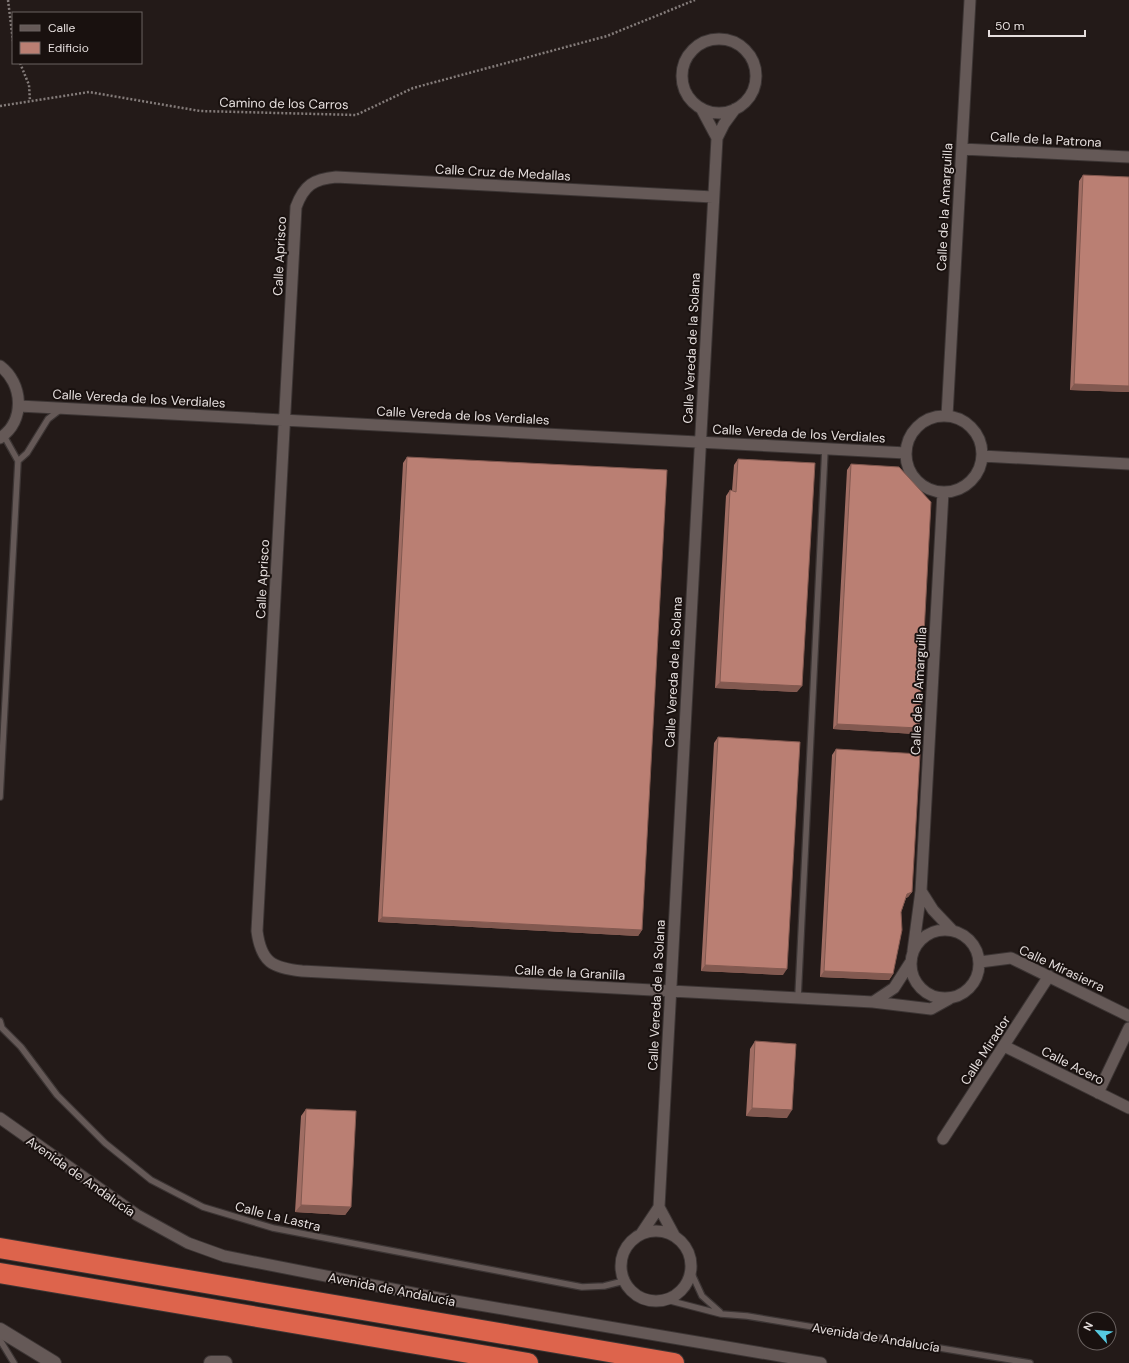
<svg xmlns="http://www.w3.org/2000/svg" width="1129" height="1363" viewBox="0 0 1129 1363" font-family="'DM Sans',sans-serif">
<rect width="100%" height="100%" fill="#231a18"/>
<g fill="none" stroke-linecap="round" stroke-linejoin="round">
<g stroke="#3c3534" stroke-width="8">
<path id="service" d="M18 461 27 453 48 419 61 409
M0 797 18 461 4 436
M798 997 825 449
M0 1021 2 1028 21 1047 57 1095 105 1143 151 1180 203 1207 273 1228 582 1287 604 1286 624 1281
M691 1272 702 1296 720 1312
M667 1300 721 1314 747 1316 1030 1363
M0 1340 14 1363"/>
</g>
<g stroke="#3c3534" stroke-width="13">
<path id="minor" d="M682 76a37 37 0 1 1 74 0a37 37 0 1 1-74 0Z
M701 108 717 138 724 124 735 109
M962 149 1129 157
M713 197 336 177C314 179 304 185 296 207L257 931C261 962 272 968 302 971L873 1002
M0 366C23 383 26 421 0 438
M19 406 906 453
M947 416 970 0
M906 454a38 38 0 1 1 76 0a38 38 0 1 1-76 0Z
M982 456 1129 464
M921 891 933 910 952 930
M911 964a34 34 0 1 1 68 0a34 34 0 1 1-68 0Z
M913 951 921 891 943 492
M980 962 1011 958 1129 1016
M910 963 894 988 873 1002 931 1009 949 999
M1004 1046 1129 1108
M1098 1093 1129 1028
M0 1118 137 1215 188 1243 224 1256 438 1298 821 1363
M943 1139 1049 976
M659 1207 674 1235
M621 1266a35 35 0 1 1 70 0a35 35 0 1 1-70 0Z
M641 1234 659 1207 717 138"/>
</g>
<g stroke="#3c3534" stroke-width="16">
<path id="tertiary" d="M0 1330 54 1363
M211 1363H225"/>
</g>
<g stroke="#3c3534" stroke-width="22">
<path id="motorway" d="M0 1248 674 1363
M0 1273 528 1363"/>
</g>
<path stroke="#847c7a" stroke-width="2.5" stroke-dasharray="2 2" stroke-linecap="butt" d="M8 0 13 41
M20 63 29 85 30 101
M0 106 89 92 200 111 356 115 413 88 607 36 695 0"/>
<use href="#service" stroke="#655957" stroke-width="5.5"/>
<use href="#minor" stroke="#655957" stroke-width="11"/>
<use href="#tertiary" stroke="#655957" stroke-width="14"/>
<use href="#motorway" stroke="#dd644c" stroke-width="20"/>
</g>
<path fill="#a06d63" d="M1083 175 1129 392 1070 390 1079 181Z
M407 457 642 930 638 936 378 922 403 463Z
M738 459 797 692 715 688 726 496 730 490 732 491 734 465Z
M851 464 919 728 915 734 833 729 847 470Z
M718 737 783 975 701 971 714 743Z
M836 749 912 892 908 897 906 898 901 912 893 974 889 980 820 977 832 755Z
M755 1041 787 1118 746 1116 750 1049Z
M306 1109 351 1207 345 1215 295 1212 301 1116Z"/>
<path fill="#825950" d="M1074 384 1129 386V392L1070 390Z
M720 682 802 686 797 692 715 688Z
M837 724 919 728 915 734 833 729Z
M912 892 908 897 903 899 907 894Z
M382 917 642 930 638 936 378 922Z
M705 965 787 969 783 975 701 971Z
M824 971 893 974 889 980 820 977Z
M752 1108 792 1110 787 1118 746 1116Z
M301 1205 351 1207 345 1215 295 1212Z"/>
<path fill="#ba7f73" stroke="#825950" d="M1083 175 1129 177V386L1074 384Z
M407 457 667 470 642 930 382 917Z
M738 459 815 463 802 686 720 682 730 490 736 492Z
M851 464 899 467 931 502 919 728 837 724Z
M718 737 800 742 787 969 705 965Z
M836 749 920 754 912 892 907 894 901 912 902 930 893 974 824 971Z
M755 1041 796 1044 792 1110 752 1108Z
M306 1109 356 1111 351 1207 301 1205Z"/>
<g text-anchor="middle" stroke-width="4" stroke-linejoin="round" paint-order="stroke">
<g font-size="13" fill="#e5dedd" stroke="#19110f">
<text transform="translate(284 103) rotate(1)" y="5">Camino de los Carros</text>
<text transform="translate(1046 139) rotate(3)" y="5">Calle de la Patrona</text>
<text transform="translate(503 172) rotate(3)" y="5">Calle Cruz de Medallas</text>
<text transform="translate(944 207) rotate(-87)" y="5">Calle de la Amarguilla</text>
<text transform="translate(279 256) rotate(-87)" y="5">Calle Aprisco</text>
<text transform="translate(691 348) rotate(-87)" y="5">Calle Vereda de la Solana</text>
<text transform="translate(139 398) rotate(3)" y="5">Calle Vereda de los Verdiales</text>
<text transform="translate(463 415) rotate(3)" y="5">Calle Vereda de los Verdiales</text>
<text transform="translate(799 433) rotate(3)" y="5">Calle Vereda de los Verdiales</text>
<text transform="translate(262 579) rotate(-87)" y="5">Calle Aprisco</text>
<text transform="translate(673 672) rotate(-87)" y="5">Calle Vereda de la Solana</text>
<text transform="translate(918 691) rotate(-87)" y="5">Calle de la Amarguilla</text>
<text transform="translate(1062 968) rotate(25)" y="5">Calle Mirasierra</text>
<text transform="translate(570 972) rotate(3)" y="5">Calle de la Granilla</text>
<text transform="translate(656 995) rotate(-87)" y="5">Calle Vereda de la Solana</text>
<text transform="translate(985 1050) rotate(-57)" y="5">Calle Mirador</text>
<text transform="translate(1073 1065) rotate(27)" y="5">Calle Acero</text>
<text transform="translate(81 1176) rotate(35)" y="5">Avenida de Andalucía</text>
<text transform="translate(278 1216) rotate(14)" y="5">Calle La Lastra</text>
<text transform="translate(392 1289) rotate(11)" y="5">Avenida de Andalucía</text>
<text transform="translate(876 1337) rotate(9)" y="5">Avenida de Andalucía</text>
</g>
</g>
<rect x="12" y="12" width="130" height="52" fill="#19110f" stroke="#6b6361"/>
<rect x="20" y="25" width="20" height="6" fill="#655957" stroke="#6b6361"/>
<text x="48" y="32" font-size="12" fill="#e5dedd">Calle</text>
<rect x="20" y="42" width="20" height="12" fill="#ba7f73" stroke="#6b6361"/>
<text x="48" y="52" font-size="12" fill="#e5dedd">Edificio</text>
<g transform="translate(1097 1331) rotate(297)"><circle r="19" fill="#19110f" stroke="#6b6361"/>
<path d="M0-3L7 15L0 10L-7 15Z" fill="#56c9e0"/>
<text y="-6" font-size="11" font-weight="bold" text-anchor="middle" fill="#e5dedd">N</text>
</g>
<path d="M989 30v6h96v-6" fill="none" stroke="#e5dedd" stroke-width="2"/>
<text x="995" y="30" font-size="12" fill="#e5dedd" stroke="#19110f" stroke-width="3" paint-order="stroke">50 m</text>
</svg>
